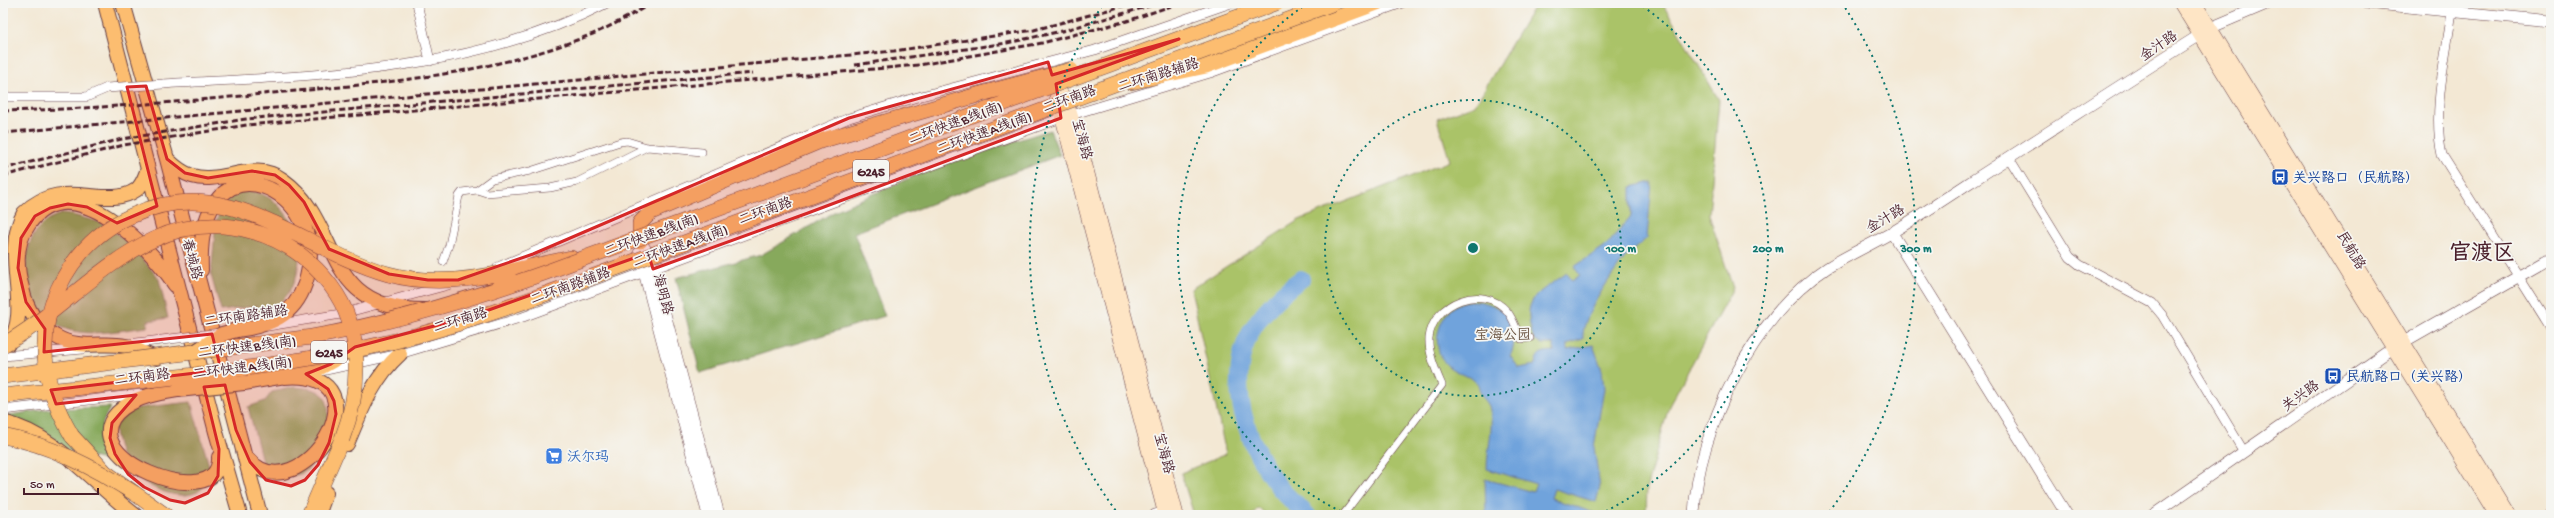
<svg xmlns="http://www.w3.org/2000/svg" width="2554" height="518" viewBox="0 0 2554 518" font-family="'Gochi Hand','LXGW WenKai TC',sans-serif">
<rect width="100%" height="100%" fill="#f6f6f2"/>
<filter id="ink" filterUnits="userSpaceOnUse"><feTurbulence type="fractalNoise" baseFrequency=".025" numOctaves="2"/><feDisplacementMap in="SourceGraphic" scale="8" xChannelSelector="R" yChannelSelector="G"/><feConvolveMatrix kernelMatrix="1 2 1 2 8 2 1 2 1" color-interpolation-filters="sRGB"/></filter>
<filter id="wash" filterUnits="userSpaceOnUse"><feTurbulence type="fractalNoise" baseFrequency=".012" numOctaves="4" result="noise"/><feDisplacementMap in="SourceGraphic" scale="16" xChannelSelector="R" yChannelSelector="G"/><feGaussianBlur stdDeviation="0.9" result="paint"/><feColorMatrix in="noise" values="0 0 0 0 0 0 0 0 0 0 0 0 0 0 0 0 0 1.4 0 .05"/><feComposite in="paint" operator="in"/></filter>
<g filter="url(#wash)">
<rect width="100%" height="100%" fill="#f3e8d4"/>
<path fill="#aac368" stroke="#7a714a" d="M1536 3H1662L1719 100 1709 215 1733 288 1669 406 1647 486 1646 515H1267L1258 508 1252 515H1194L1181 473 1226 454 1191 289 1299 220 1450 161 1437 119 1475 105Z"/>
<path fill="#87a95c" stroke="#686444" d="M1050 130 1060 155 854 233 885 316 700 373 676 278 761 255 839 209 944 163Z
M247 190C308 198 320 298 258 314L257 306 221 311 211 275 216 221 220 210 233 194Z
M65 213 99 222 119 235 137 252 159 279 168 318 148 321 147 327C120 330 89 338 63 328 18 311 9 225 65 213Z
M294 387C304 388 316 388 323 395 337 410 321 460 306 471 301 475 295 475 289 476L263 465 248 407 265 401 272 392Z
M191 402 210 469C206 517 140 489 125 464 119 454 117 439 114 428L125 414 138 408Z
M111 407C98 425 100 441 108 461L65 450 43 431 3 416 49 409Z"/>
<path fill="#70a3dc" stroke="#5d6184" d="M1652 182 1647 238C1638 246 1627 254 1620 264 1608 281 1581 318 1583 339L1567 344V350L1593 345 1602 370 1604 389 1594 447 1600 487 1596 502 1554 489 1551 498 1594 513 1593 515H1486L1485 479 1533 492 1536 484 1487 469C1487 448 1495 426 1489 406 1487 402 1484 399 1482 396 1479 392 1479 385 1476 382 1467 374 1452 372 1445 363 1426 340 1445 298 1475 301 1487 302 1497 306 1505 314 1514 325 1517 344 1510 356L1519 368 1535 365C1537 352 1542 352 1554 351V344H1542L1534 339C1520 298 1536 295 1567 273L1572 281 1580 275 1574 267 1608 244 1631 216V187Z"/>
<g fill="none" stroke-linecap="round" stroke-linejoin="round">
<path stroke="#70a3dc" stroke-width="18" d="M1301 279C1277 296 1251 322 1243 351 1230 397 1251 451 1279 487 1287 497 1298 506 1307 515"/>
</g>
</g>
<g filter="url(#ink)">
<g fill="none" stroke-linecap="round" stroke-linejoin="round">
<g stroke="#633d44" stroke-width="8">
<path id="pedestrian" d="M477 190 486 193 550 188 577 182 647 147
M443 262 449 245 459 196 462 192 477 190 492 179 530 171 620 142 627 141 647 147 702 152
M1343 515 1442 385C1436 371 1428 353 1429 338 1433 302 1483 283 1507 311 1514 319 1516 330 1521 339L1530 338"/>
</g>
<g stroke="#633d44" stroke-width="10">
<path id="minor" d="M417 3 430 61
M2452 11C2446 56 2432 111 2442 155L2551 328
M163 84C314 75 470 74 607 3
M3 97H86L107 88
M2009 158 2070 257 2080 265 2152 303 2162 315 2244 452
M498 267 849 118 914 98 1095 50 1231 3
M268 326 341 314 448 285
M128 344 170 339
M3 356 83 349
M321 371 400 354 523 317 1061 118 1210 73 1402 3
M3 410 141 394
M2549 515 2551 514"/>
</g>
<g stroke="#633d44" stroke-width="12">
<path id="tertiary" d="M2366 3 2551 21
M2210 28 2269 3
M1892 233 2067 515
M640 241 648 253 653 269 719 515
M639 253 708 515
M1155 515 1173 510
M1694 515C1697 430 1754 315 1827 268 1848 255 1870 245 1891 233 1918 217 1943 200 1969 183 2046 134 2122 84 2200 35
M2153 515 2393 348 2551 258"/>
</g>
<g stroke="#633d44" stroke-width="14">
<path id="secondary" d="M2180 3 2496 515
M2195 3 2510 515
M1056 87 1066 99 1081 147 1177 515
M1056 95 1165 515"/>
</g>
<g stroke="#633d44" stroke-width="16">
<path id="primary" d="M105 3 216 432 240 515
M123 3 167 159 260 515
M167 159C174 166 182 173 192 176 222 185 255 159 283 180 343 223 319 310 424 310
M201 270C195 125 337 187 305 284 294 316 269 326 237 330
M8 344C34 311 0 256 24 213 61 175 105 211 136 190 143 185 145 176 148 169
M157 358C146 356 137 348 126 346 101 341 80 351 55 336 37 326 26 308 22 288 16 267 15 243 29 224 70 164 151 247 175 285
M244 383 315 371 350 351
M178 390C159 393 139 396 123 408 61 455 223 518 219 457
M3 422C57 435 92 483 135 515
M347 444C361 411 373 378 400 354
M248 459C299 518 395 368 284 377
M318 515 326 493"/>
</g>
<g stroke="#633d44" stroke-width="16">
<path id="trunk" d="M1131 82 1206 66 1377 3
M640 241V223L651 212 820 141 981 94
M509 271 571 258
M72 436 105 472 165 515
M309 515 342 439"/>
</g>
<use href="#pedestrian" stroke="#fff" stroke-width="7"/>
<use href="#minor" stroke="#fff" stroke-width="9"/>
<use href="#tertiary" stroke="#fff" stroke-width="11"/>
<use href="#secondary" stroke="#fee5c5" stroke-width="13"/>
<use href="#primary" stroke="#fcbd6f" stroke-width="14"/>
<use href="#trunk" stroke="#fcbd6f" stroke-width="15"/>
<path stroke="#4a1f2b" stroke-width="3" stroke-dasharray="6 3" stroke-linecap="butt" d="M855 65 1007 43 1062 31 1160 3
M3 111C93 109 183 102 273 93 376 84 479 76 577 40 603 31 628 17 652 3
M3 133 894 51 1034 30 1134 3
M3 169 122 139 246 119 753 73
M3 176 124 145 247 125 919 65 1042 43 1127 21 1180 3"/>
<g stroke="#633d44" stroke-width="10" stroke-linecap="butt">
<path id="minor-bridge" d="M107 88 163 84
M170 339 220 333"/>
</g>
<g stroke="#633d44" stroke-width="16" stroke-linecap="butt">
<path id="primary-bridge" d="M193 353 222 334 237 330
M178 390 244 383"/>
</g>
<g stroke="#633d44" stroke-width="16" stroke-linecap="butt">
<path id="trunk-bridge" d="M981 94 1071 70
M3 345C84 300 145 202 251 231 284 240 310 258 331 286 364 330 361 390 342 439
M3 376 312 337C391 323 468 300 544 273L1276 3
M3 396C115 383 229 374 339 353 412 340 482 317 551 292L1334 3
M3 436C51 445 93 467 134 493
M72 436C44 389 35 339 58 289 74 255 97 231 131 216 229 170 299 249 388 274 428 285 469 281 509 271"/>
</g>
<use href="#minor-bridge" stroke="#fff" stroke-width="9"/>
<use href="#primary-bridge" stroke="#fcbd6f" stroke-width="14"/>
<use href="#trunk-bridge" stroke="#fcbd6f" stroke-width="15"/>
</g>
</g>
<path fill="#d62828" fill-opacity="0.2" stroke="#d62828" stroke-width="3" stroke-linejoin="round" d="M1179 39 1056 84 1061 118 808 213 653 269 648 253 472 316 355 347 331 364 306 374 328 389 334 401 336 414 329 443 318 465 305 480 291 486 266 480 250 462 236 430 225 385 204 387 219 449 218 476 208 493 185 503 170 500 144 487 128 474 115 454 110 438 112 423 136 395 56 404 51 390 221 370 212 334 44 352 45 329 26 302 18 268 21 238 35 216 50 208 68 204 87 207 117 223 157 206 127 87 146 86 167 159 185 173 208 178 252 171 275 175 289 185 304 202 329 249 389 274 428 280H458L533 254 849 118 1048 62 1052 75Z"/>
<g fill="none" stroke="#0f766e" stroke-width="2" stroke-dasharray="2 4">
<circle cx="1473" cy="248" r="148"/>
<path d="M1346 514A295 295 0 0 1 1308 3M1638 3A295 295 0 0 1 1600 514"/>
<path d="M1119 515A443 443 0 0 1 1104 3M1842 3A443 443 0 0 1 1827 515"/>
</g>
<defs>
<g id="bus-square" transform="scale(0.9)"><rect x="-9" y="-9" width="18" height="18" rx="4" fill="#1a4fb4" stroke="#f6f6f2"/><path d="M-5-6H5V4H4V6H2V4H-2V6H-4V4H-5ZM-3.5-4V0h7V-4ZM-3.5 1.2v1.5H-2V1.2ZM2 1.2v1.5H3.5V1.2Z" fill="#fff"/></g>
<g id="supermarket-square" transform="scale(0.9)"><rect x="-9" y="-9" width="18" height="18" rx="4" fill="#3f7fe0" stroke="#f6f6f2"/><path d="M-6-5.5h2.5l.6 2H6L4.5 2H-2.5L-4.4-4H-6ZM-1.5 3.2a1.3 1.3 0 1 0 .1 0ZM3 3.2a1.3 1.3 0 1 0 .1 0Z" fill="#fff"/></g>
</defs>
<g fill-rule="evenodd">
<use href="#bus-square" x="2280" y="177"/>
<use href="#bus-square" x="2333" y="376"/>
<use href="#supermarket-square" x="554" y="456"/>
</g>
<g text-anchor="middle" stroke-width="3.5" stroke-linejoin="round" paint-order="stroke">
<g fill="#f6f6f2" stroke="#7e6067" stroke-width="1">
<rect x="853" y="160" width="36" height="22" rx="3"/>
<rect x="311" y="341" width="36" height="22" rx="3"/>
</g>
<g font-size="13" font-weight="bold" fill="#4a1f2b">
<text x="871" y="176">G245</text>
<text x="329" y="357">G245</text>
</g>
<g font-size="14" fill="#4a1f2b" stroke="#f6f6f2">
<text transform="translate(2158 45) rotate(-34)" y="5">金汁路</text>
<text transform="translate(1158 74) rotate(-17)" y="5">二环南路辅路</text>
<text transform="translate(1069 98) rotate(-20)" y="5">二环南路</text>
<text transform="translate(955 122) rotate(-20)" y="5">二环快速B线(南)</text>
<text transform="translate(984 132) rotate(-20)" y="5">二环快速A线(南)</text>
<text transform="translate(1083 139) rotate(75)" y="5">宝海路</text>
<text transform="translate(765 210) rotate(-20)" y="5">二环南路</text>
<text transform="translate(1885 218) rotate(-31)" y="5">金汁路</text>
<text transform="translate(651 234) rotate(-20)" y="5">二环快速B线(南)</text>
<text transform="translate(680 245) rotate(-20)" y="5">二环快速A线(南)</text>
<text transform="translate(2352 250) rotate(59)" y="5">民航路</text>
<text transform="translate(193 259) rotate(75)" y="5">春城路</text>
<text transform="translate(570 285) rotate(-20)" y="5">二环南路辅路</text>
<text transform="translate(664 294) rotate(75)" y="5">海明路</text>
<text transform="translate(246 315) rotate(-8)" y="5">二环南路辅路</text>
<text transform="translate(460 319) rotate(-17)" y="5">二环南路</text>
<text transform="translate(247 346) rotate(-7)" y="5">二环快速B线(南)</text>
<text transform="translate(242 367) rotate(-7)" y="5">二环快速A线(南)</text>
<text transform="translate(142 376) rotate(-7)" y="5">二环南路</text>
<text transform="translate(2300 395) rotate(-35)" y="5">关兴路</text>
<text transform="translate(1165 453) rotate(75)" y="5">宝海路</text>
</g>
<g font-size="14" fill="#164399" stroke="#f6f6f2" text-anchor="start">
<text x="2293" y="182">关兴路口（民航路）</text>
<text x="2346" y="381">民航路口（关兴路）</text>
</g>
<g font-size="14" fill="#67503d" stroke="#f6f6f2">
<text x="1503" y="339">宝海公园</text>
</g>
<g font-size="14" fill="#366cbe" stroke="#f6f6f2" text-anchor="start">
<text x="567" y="461">沃尔玛</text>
</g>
<g font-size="22" font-weight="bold" fill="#4a1f2b" stroke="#f6f6f2">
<text x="2482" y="259">官渡区</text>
</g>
</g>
<circle cx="1473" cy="248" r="6" fill="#0f766e" stroke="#f6f6f2" stroke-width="2"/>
<g font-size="12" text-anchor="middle" font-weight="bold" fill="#0f766e" stroke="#f6f6f2" stroke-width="3.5" stroke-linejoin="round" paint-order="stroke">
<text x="1621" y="252">100 m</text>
<text x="1768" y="252">200 m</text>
<text x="1916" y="252">300 m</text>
</g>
<rect width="2554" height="518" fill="none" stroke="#f6f6f2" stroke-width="16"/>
<path d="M24 488v6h74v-6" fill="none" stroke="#4a1f2b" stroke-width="2"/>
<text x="30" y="488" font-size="12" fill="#4a1f2b" stroke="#f6f6f2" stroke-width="3" paint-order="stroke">50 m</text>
</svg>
